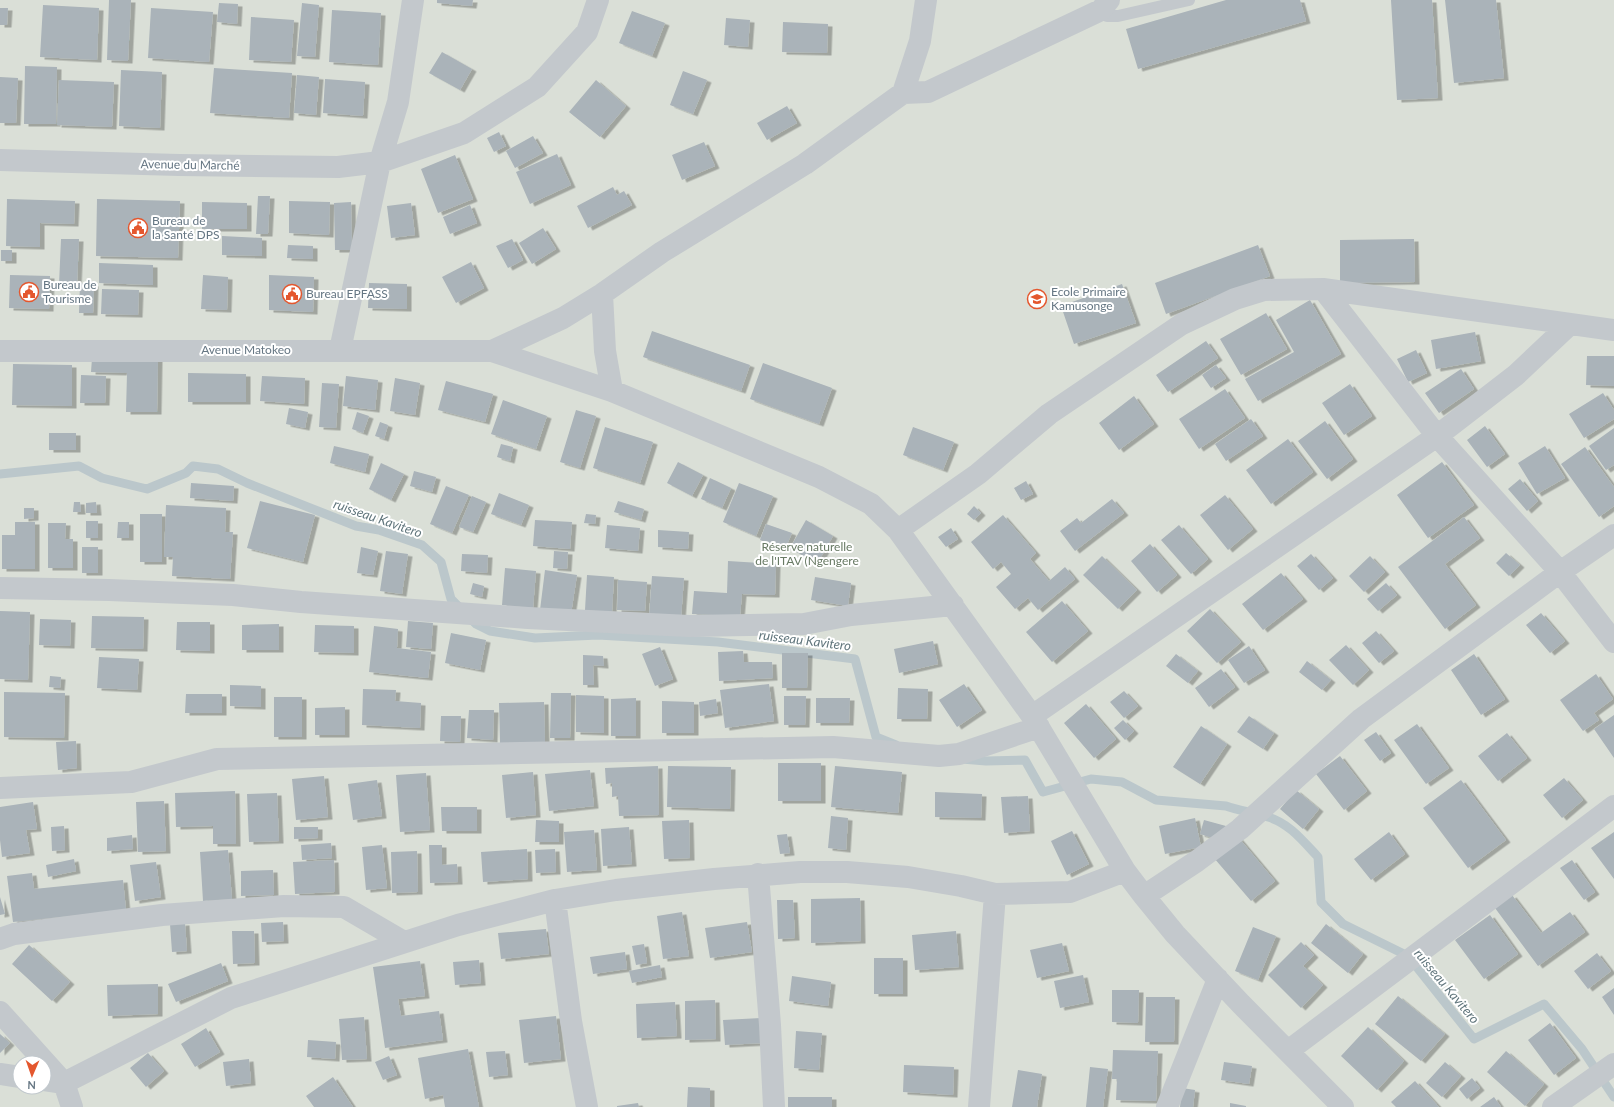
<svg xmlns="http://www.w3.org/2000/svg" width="1614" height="1107" viewBox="0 0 1614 1107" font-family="Lato,sans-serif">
<defs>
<filter id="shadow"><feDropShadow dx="4.5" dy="2.5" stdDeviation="0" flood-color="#0004"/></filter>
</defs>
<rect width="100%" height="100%" fill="#fafaf8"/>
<path fill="#dadfd7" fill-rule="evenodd" d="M0 0H1614V1107H0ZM20 1063H44V1087H20Z"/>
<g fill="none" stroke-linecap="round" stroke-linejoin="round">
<path stroke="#bbc7cb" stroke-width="9" d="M0 474 79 466 102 478 147 489 186 473 193 466 218 469 247 483 356 526 379 530 422 545 441 562 451 599 476 624 490 631 535 638 598 635 718 642 855 659 876 737 896 745
M962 759 986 761 1025 760 1043 792 1091 779 1122 782 1156 800 1226 806C1239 811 1254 812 1268 817 1289 823 1303 841 1318 857L1321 902 1343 924 1408 956 1474 1039 1544 1004 1582 1049 1614 1097"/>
</g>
<path fill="#aab3b9" filter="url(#shadow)" d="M109 0H131L128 61 107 60Z
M437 0H473L472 6 437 3Z
M1226 0H1300L1306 21 1138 69 1126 29Z
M1391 0H1432L1438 98 1397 100Z
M1445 0H1496L1504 78 1454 83Z
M219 3 238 4 237 24 217 22Z
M302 3 319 5 315 57 297 56Z
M43 5 99 8 97 60 40 57Z
M0 8H8L7 25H0Z
M151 8 213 12 209 62 148 58Z
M332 10 381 13 378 65 329 62Z
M632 11 665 23 652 56 619 43Z
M251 17 294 20 291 62 249 60Z
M726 18 750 20 748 47 724 45Z
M783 22 828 24 827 53 782 52Z
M442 52 472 69 460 90 429 73Z
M25 66 57 67 56 124H24Z
M214 68 292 73 289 118 210 113Z
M121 70 162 72 160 128 119 126Z
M683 71 707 80 693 114 670 105Z
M297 75 319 77 316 115 294 113Z
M0 77 18 78 16 123H0Z
M325 79 365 82 363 116 323 113Z
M59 80 114 82 112 127 57 125Z
M596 80 626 106 600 137 569 112Z
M787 106 797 123 767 140 757 123Z
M499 132 506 146 494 152 487 138Z
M533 136 543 153 515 168 506 151Z
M704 142 715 166 682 180 672 155Z
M557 154 571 185 530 204 516 172Z
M455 155 473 199 438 213 421 169Z
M613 187 617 195 624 191 632 205 588 228 577 206Z
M258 196H270L268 234H256Z
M7 199 75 201 74 224 40 223V247L6 246Z
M97 199 180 201 178 258 96 256Z
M289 201 330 202 329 235 289 233Z
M202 202 247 203V229H202Z
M351 202 352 250H335L334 203Z
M411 203 415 235 391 238 387 206Z
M470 205 477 223 450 234 443 217Z
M543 228 556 249 532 264 519 243Z
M222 236 262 238V256L222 255Z
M61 239H79L77 285H59Z
M512 239 523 260 508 268 496 246Z
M1414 239 1415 282 1340 283V240Z
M288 245 313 246V259L287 258Z
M1258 245 1270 276 1166 314 1155 283Z
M1 250H12V261H1Z
M471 262 484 288 456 303 442 277Z
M99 263 153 265V285L99 283Z
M10 275 50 276 49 309 9 308Z
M203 275 228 277 227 310 201 309Z
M269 275 314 277 313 312 269 310Z
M80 283 94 284 93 313H79Z
M369 283 407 284V309L368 308Z
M1122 284 1136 323 1074 344 1061 306Z
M102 289 139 290 138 315 101 314Z
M1310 300 1341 354 1258 401 1245 379 1294 352 1276 320Z
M1266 313 1287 349 1241 375 1220 339Z
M652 331 750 365 741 391 643 357Z
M1475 332 1481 361 1436 369 1431 340Z
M1206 341 1218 358 1168 392 1156 375Z
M1416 350 1427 373 1408 382 1397 359Z
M1587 356H1614V386L1586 385Z
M92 358H158L157 412H126L127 373 91 372Z
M763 363 832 388 819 424 750 399Z
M13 364 72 365V406L12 405Z
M1216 365 1226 378 1211 388 1202 375Z
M1461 369 1474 389 1439 413 1425 393Z
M188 373 246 374V402H188Z
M81 375 106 376 105 403H80Z
M262 376 305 378 304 404 260 401Z
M346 376 378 380 375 410 343 406Z
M395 378 420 383 415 415 390 411Z
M446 381 493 394 485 422 438 410Z
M322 383 339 384 336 428 319 427Z
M1350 384 1372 416 1344 435 1322 403Z
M1225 389 1245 418 1199 449 1179 419Z
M1603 393 1614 410V419L1584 438 1569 414Z
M1134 396 1154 424 1119 450 1099 423Z
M503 400 547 416 536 449 491 434Z
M289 408 308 412 305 428 286 424Z
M576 410 596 416 580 468 560 462Z
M357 412 369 416 363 433 352 429Z
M1251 419 1263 436 1226 461 1215 444Z
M1325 421 1353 459 1327 479 1298 441Z
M380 422 388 425 384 439 375 436Z
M1485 426 1505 454 1487 467 1467 440Z
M605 427 653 442 640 483 593 468Z
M913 427 954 442 943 470 903 455Z
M1614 428V465L1606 470 1589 446Z
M49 433H76V450H49Z
M1288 439 1313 472 1271 504 1246 470Z
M501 444 513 447 510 461 497 457Z
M334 446 369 454 365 472 330 463Z
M1545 446 1565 478 1537 494 1518 463Z
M1585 447 1614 487V506L1599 517 1561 464Z
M678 462 703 475 692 496 667 483Z
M1442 462 1474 505 1428 538 1397 495Z
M381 463 404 474 391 500 369 489Z
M414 471 436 477 432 492 410 486Z
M710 478 731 488 722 508 701 499Z
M1520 479 1538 501 1527 511 1508 489Z
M1026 481 1033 494 1021 500 1014 488Z
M191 483 234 486 233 501 190 498Z
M739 483 773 496 756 536 723 522Z
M446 486 469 495 452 533 430 524Z
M499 493 529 505 521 525 491 514Z
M1225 495 1253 529 1228 550 1200 515Z
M472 496 486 502 473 532 459 527Z
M1112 499 1124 513 1075 551 1060 531 1077 518 1081 523Z
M260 501 315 515 303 562 247 548Z
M618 501 644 509 641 520 614 512Z
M74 502H80L81 512H73Z
M96 502 97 513H86V503Z
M166 505 226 508 225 532H233L230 579 172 576 173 557H164Z
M974 506 981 513 974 520 967 514Z
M24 508H34V518L24 519Z
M140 514H162V562H140Z
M586 514 596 515 595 524 584 523Z
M1003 515 1036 553 1030 559 1049 581 1065 567 1075 579 1038 610 1028 598 1015 609 996 587 1011 574 1001 562 993 569 971 542Z
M1464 517 1480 538 1445 564 1476 605 1445 629 1398 567Z
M535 520 572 522 570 549 533 546Z
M806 520 833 536 817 564 790 548Z
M86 521H98V538H86Z
M15 522H35V569H2V535H15Z
M118 522H129V538H117Z
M48 523H66L65 539H73V568H48Z
M766 524 792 533 785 549 760 540Z
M607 525 640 528 638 551 605 548Z
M1179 525 1208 559 1191 574 1161 540Z
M951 528 958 539 946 547 938 537Z
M658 530 689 532 688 549 658 547Z
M1150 544 1177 575 1157 592 1131 561Z
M82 547H98V573H82Z
M361 547 378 551 373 575 357 573Z
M386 551 408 554 402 594 380 591Z
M554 551 568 552 567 569 553 568Z
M1506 553 1520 565 1509 576 1496 563Z
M462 554 488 555 487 573 461 571Z
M1311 554 1333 578 1319 590 1297 566Z
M1102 556 1137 590 1118 609 1083 575Z
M1370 556 1385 572 1364 592 1349 576Z
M728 561 776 564 775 595 742 594 740 616 692 614 694 591 727 593Z
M505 568 536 571 533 608 502 605Z
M545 570 577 575 571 614 540 610Z
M1281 573 1303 599 1263 630 1242 604Z
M587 575 614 577 612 612 585 610Z
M652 576 684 578 681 618 649 616Z
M815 577 851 583 848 606 811 600Z
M618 580 647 582 645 611 617 610Z
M473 583 484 586 482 597 470 594Z
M1386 583 1397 595 1378 611 1367 599Z
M1062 601 1088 631 1052 662 1026 632Z
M1210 609 1241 642 1217 663 1187 631Z
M0 611 30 612 28 680 0 679Z
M1541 613 1565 641 1550 653 1526 625Z
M92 616 144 617 143 649 91 648Z
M40 619 71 620 70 646 39 645Z
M408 621 433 623 431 649 406 647Z
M177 622H210V651L176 650Z
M279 624V650H242V625Z
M315 625 354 626V653L314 652Z
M374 626 398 629 397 648 431 652 428 678 369 672Z
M1376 631 1394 651 1379 663 1362 643Z
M451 633 486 640 480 670 445 663Z
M933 641 938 664 899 673 894 649Z
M1346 645 1369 670 1353 685 1329 660Z
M1249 646 1265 670 1244 683 1228 660Z
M660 647 673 679 655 686 642 654Z
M743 651 744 662H772L773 678 719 681 718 652Z
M782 653H808L807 688H782Z
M1176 654 1198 671 1188 683 1166 666Z
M1474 654 1505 699 1481 715 1451 670Z
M583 655 603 656 604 666 593 665 594 685H583Z
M99 657 139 659 137 690 97 688Z
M1307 661 1331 680 1322 690 1299 672Z
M1221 669 1235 687 1209 707 1195 688Z
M1596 674 1613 699 1594 713 1599 720 1583 731 1560 700Z
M50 676 61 677 60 688 49 687Z
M769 684 774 721 725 728 720 690Z
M964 684 982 710 957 727 939 700Z
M230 685 261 686V707L230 706Z
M898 688 928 689 927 719H897Z
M363 689 396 690 395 701 421 703 420 728 362 725Z
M1124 691 1138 706 1124 718 1110 702Z
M4 692 65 693 64 738 4 737Z
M551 693H571L570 738H550Z
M186 694H222V713H185Z
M576 695 604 696V733L576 732Z
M784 696H806L805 725H784Z
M274 697H302V737H274Z
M636 698V736H611V699Z
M816 698H850L849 723H816Z
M716 699 718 713 700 716 699 702Z
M662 701 694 702V733H662Z
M544 702 545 742 500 743 499 703Z
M1086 704 1116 739 1094 758 1064 723Z
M345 707V735H315V708Z
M469 710H494L493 740 467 738Z
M1614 715V758L1594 729Z
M441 716H461L460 742 440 741Z
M1249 716 1274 733 1263 749 1237 732Z
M1123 720 1134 731 1125 740 1114 728Z
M1417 724 1449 768 1426 784 1394 740Z
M1201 726 1227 744 1200 784 1173 767Z
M1376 732 1391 753 1380 761 1364 740Z
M1507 733 1527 758 1498 781 1478 756Z
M76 741 77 768 58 770 56 742Z
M1340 756 1367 791 1344 810 1316 774Z
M778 763H821V801H778Z
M658 766 659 815 619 816 618 796 612 797V783L606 784 605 768Z
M668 766 731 767 730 809 667 807Z
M835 766 902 772 898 813 831 807Z
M590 770 594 806 549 811 545 774Z
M533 772 536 815 506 818 502 775Z
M426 773 430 830 400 832 396 775Z
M324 776 328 817 296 820 292 779Z
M1564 778 1583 800 1562 818 1543 795Z
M377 780 382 816 353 820 348 784Z
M1461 780 1506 840 1468 868 1423 808Z
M1296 790 1319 809 1303 829 1280 809Z
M235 791 236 844H213V826L176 827 175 793Z
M935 792 982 794 981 818 935 817Z
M277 793 279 841 249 842 247 794Z
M1028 796 1030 831 1004 833 1001 797Z
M164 801 166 851 138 852 136 802Z
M33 802 37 829 26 830 30 853 2 857 0 840V807Z
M441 807H477V831H442Z
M831 816 848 818 846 850 828 848Z
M1195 818 1201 847 1165 854 1159 826Z
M536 820 559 821V842H535Z
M689 820 690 858 664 859 662 821Z
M1204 820 1226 826 1222 841 1200 834Z
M64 826 65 850 52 851 51 827Z
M294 827H318V838L294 839Z
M629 827 632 864 603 866 601 829Z
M594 830 597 870 567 872 564 832Z
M1072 831 1089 864 1067 875 1051 841Z
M1389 832 1405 854 1371 880 1354 859Z
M1614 832V879L1591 848Z
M787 834 790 853 780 854 777 835Z
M132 835 133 849 107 851V838Z
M1238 837 1275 881 1251 901 1214 858Z
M331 843 332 858 302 860 301 845Z
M382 845 387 888 366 890 362 847Z
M429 845H442V865L457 864 458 882 430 883Z
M527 849 528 879 483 882 481 852Z
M555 849 556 872 536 873 535 850Z
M228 850 232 899 203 901 200 852Z
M417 851 418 892 392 893 391 852Z
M74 859 76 871 48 877 46 865Z
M334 860 335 892 295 894 293 862Z
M1572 860 1595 892 1584 900 1560 868Z
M156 862 161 897 135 901 130 865Z
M273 870 274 895 241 896V871Z
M32 873 34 889 123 880 126 910 13 922 7 876Z
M1512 895 1541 933 1570 912 1585 932 1538 966 1495 908Z
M0 897 5 914 0 915Z
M860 898 861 941 811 943V899Z
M777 900H793L795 938 778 939Z
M682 912 689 956 663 959 657 916Z
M1490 915 1518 954 1484 979 1455 940Z
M283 922 284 941 262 942 261 923Z
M747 922 752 952 710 958 705 928Z
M185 923 187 951 172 952 170 924Z
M1326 924 1363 954 1348 973 1311 943Z
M1253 927 1276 936 1258 980 1235 971Z
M546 929 549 954 501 959 498 933Z
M232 931H254L255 963 233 964Z
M956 931 959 967 915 970 912 935Z
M1301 942 1314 955 1303 966 1323 985 1301 1008 1268 975Z
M1062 943 1069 971 1037 978 1030 950Z
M644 944 647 963 636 965 632 946Z
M29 945 70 982 52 1001 12 964Z
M625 952 627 969 593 974 590 957Z
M1597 953 1611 971 1588 989 1574 971Z
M874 958H903V994H874Z
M479 960 481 983 455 985 453 962Z
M420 961 425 996 398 999 401 1016 439 1011 443 1040 385 1048 373 967Z
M221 963 228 981 176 1002 168 984Z
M660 965 662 977 632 983 629 971Z
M1083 975 1089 1002 1060 1008 1054 981Z
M792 976 831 982 828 1006 789 1001Z
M158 984V1014L108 1016 107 985Z
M1614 988V1015L1602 997Z
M1112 990H1139L1138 1023 1112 1022Z
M1398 996 1445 1034 1421 1061 1375 1024Z
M1146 997H1175L1174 1042H1145Z
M715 1000 716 1039 685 1040V1001Z
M675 1002 677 1036 637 1038 636 1004Z
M556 1016 561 1059 524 1063 519 1020Z
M364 1017 367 1059 342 1060 339 1019Z
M761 1018 763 1043 725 1045 723 1020Z
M1550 1023 1576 1058 1554 1075 1528 1040Z
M1368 1027 1404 1061 1377 1090 1341 1056Z
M206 1028 220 1052 195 1067 181 1044Z
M796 1031 822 1033 819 1070 794 1068Z
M0 1034 10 1043 0 1053Z
M308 1040 336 1042 335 1059 307 1057Z
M468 1049 479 1107H445L443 1095 425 1099 418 1058Z
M1113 1050 1158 1051 1156 1101 1116 1100 1117 1079H1112Z
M505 1051 508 1075 489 1077 486 1052Z
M1506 1051 1544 1084 1525 1106 1487 1072Z
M148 1053 164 1071 146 1087 130 1068Z
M389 1056 397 1075 383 1080 375 1062Z
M249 1059 251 1083 226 1086 223 1062Z
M1224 1062 1252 1066 1249 1084 1221 1080Z
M1445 1062 1461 1076 1442 1097 1426 1083Z
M904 1065 954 1067 953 1095 903 1092Z
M1090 1067 1108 1069 1103 1107H1086Z
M1018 1070 1042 1074 1037 1107H1012Z
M333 1077 353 1107H314L306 1096Z
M1472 1078 1480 1088 1467 1099 1459 1089Z
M1415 1081 1439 1107H1396L1391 1102Z
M688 1087 710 1088V1107H687Z
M1182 1088 1195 1090 1193 1107H1180Z
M788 1097H832V1107H788Z
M1494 1097 1501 1107H1480Z
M638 1103 639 1107H617V1106Z
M1230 1103 1246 1106V1107H1230Z"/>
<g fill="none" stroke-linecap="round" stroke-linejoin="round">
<path stroke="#c3c8cc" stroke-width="12" d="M1101 10 1107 16H1118L1189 0"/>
<path stroke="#c3c8cc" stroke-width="22" d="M903 93 928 92 1101 10 1109 0
M0 160 179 165 338 167 380 162 464 133 537 87 587 32 598 0
M1323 289 1437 436 1560 572 1614 642
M602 294 605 351 612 391
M340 350 380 162 398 102 413 0
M0 351H492L612 391 819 477 871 504 898 530 1032 716 1125 871 1144 896 1175 934 1241 1004 1343 1107
M492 351 563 318 602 294 662 252 805 164 903 93 920 41 926 0
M898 530 978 474 1049 414 1182 324 1235 299 1264 290 1323 289 1614 330
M0 588 109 590 233 595 301 602 528 618 689 626 804 624 851 615 953 605
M1032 716 1437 436 1516 375 1569 325
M0 788 131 782 217 759 833 747 939 756 959 754 1039 727
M758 874 770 1025 774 1107
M1144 896 1197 861 1240 829 1361 719 1560 572 1614 535
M555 900 571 1021 587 1107
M0 939 14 934 162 915 284 906 344 907 404 942
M0 1012 64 1083 72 1107
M1288 1051 1614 806
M0 1074 20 1077
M44 1080 64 1083 231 998 458 925 555 900 616 890 714 879 800 872H847L908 877 961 886 995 894 1070 892 1125 871
M979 1107 995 894
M1167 1107 1218 979
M1553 1107 1614 1064"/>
</g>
<defs>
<g id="civic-ring" transform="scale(1)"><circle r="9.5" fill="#fff" stroke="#e4572e" stroke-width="1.5"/><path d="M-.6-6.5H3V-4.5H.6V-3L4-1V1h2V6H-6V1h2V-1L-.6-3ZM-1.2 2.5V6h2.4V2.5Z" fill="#e4572e"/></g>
<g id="school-ring" transform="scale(1)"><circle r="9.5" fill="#fff" stroke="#e4572e" stroke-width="1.5"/><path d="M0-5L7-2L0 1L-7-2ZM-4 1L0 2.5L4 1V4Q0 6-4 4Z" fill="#e4572e"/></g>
</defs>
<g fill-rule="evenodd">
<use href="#civic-ring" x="138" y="228"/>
<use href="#civic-ring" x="29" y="292"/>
<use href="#civic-ring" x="292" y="294"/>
<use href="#school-ring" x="1037" y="299"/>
</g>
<g text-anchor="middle" stroke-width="4" stroke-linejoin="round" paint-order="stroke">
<g font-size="12" fill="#657683" stroke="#fff">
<text transform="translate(190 165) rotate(1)" y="4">Avenue du Marché</text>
<text x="246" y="354">Avenue Matokeo</text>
</g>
<g font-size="12" fill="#657683" stroke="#fff" text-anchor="start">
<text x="152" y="225">Bureau de<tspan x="152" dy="14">la Santé DPS</tspan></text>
<text x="43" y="289">Bureau de<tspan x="43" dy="14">Tourisme</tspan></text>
<text x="1051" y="296">Ecole Primaire<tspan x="1051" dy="14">Kamusonge</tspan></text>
<text x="306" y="298">Bureau EPFASS</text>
</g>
<g font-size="12" fill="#687a64" stroke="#fff">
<text x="807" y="551">Réserve naturelle<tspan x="807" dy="14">de l'ITAV (Ngengere</tspan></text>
</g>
<g font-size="13" font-style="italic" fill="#60757c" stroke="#fff">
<text transform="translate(378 518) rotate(19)" y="5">ruisseau Kavitero</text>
<text transform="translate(805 640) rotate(7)" y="5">ruisseau Kavitero</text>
<text transform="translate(1447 986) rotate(50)" y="5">ruisseau Kavitero</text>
</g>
</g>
<g transform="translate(32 1075) rotate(182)"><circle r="19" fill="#ffffff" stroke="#c1c8cd"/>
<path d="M0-3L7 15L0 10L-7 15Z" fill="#e4572e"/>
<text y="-6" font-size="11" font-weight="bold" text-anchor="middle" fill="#657683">N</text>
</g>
</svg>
